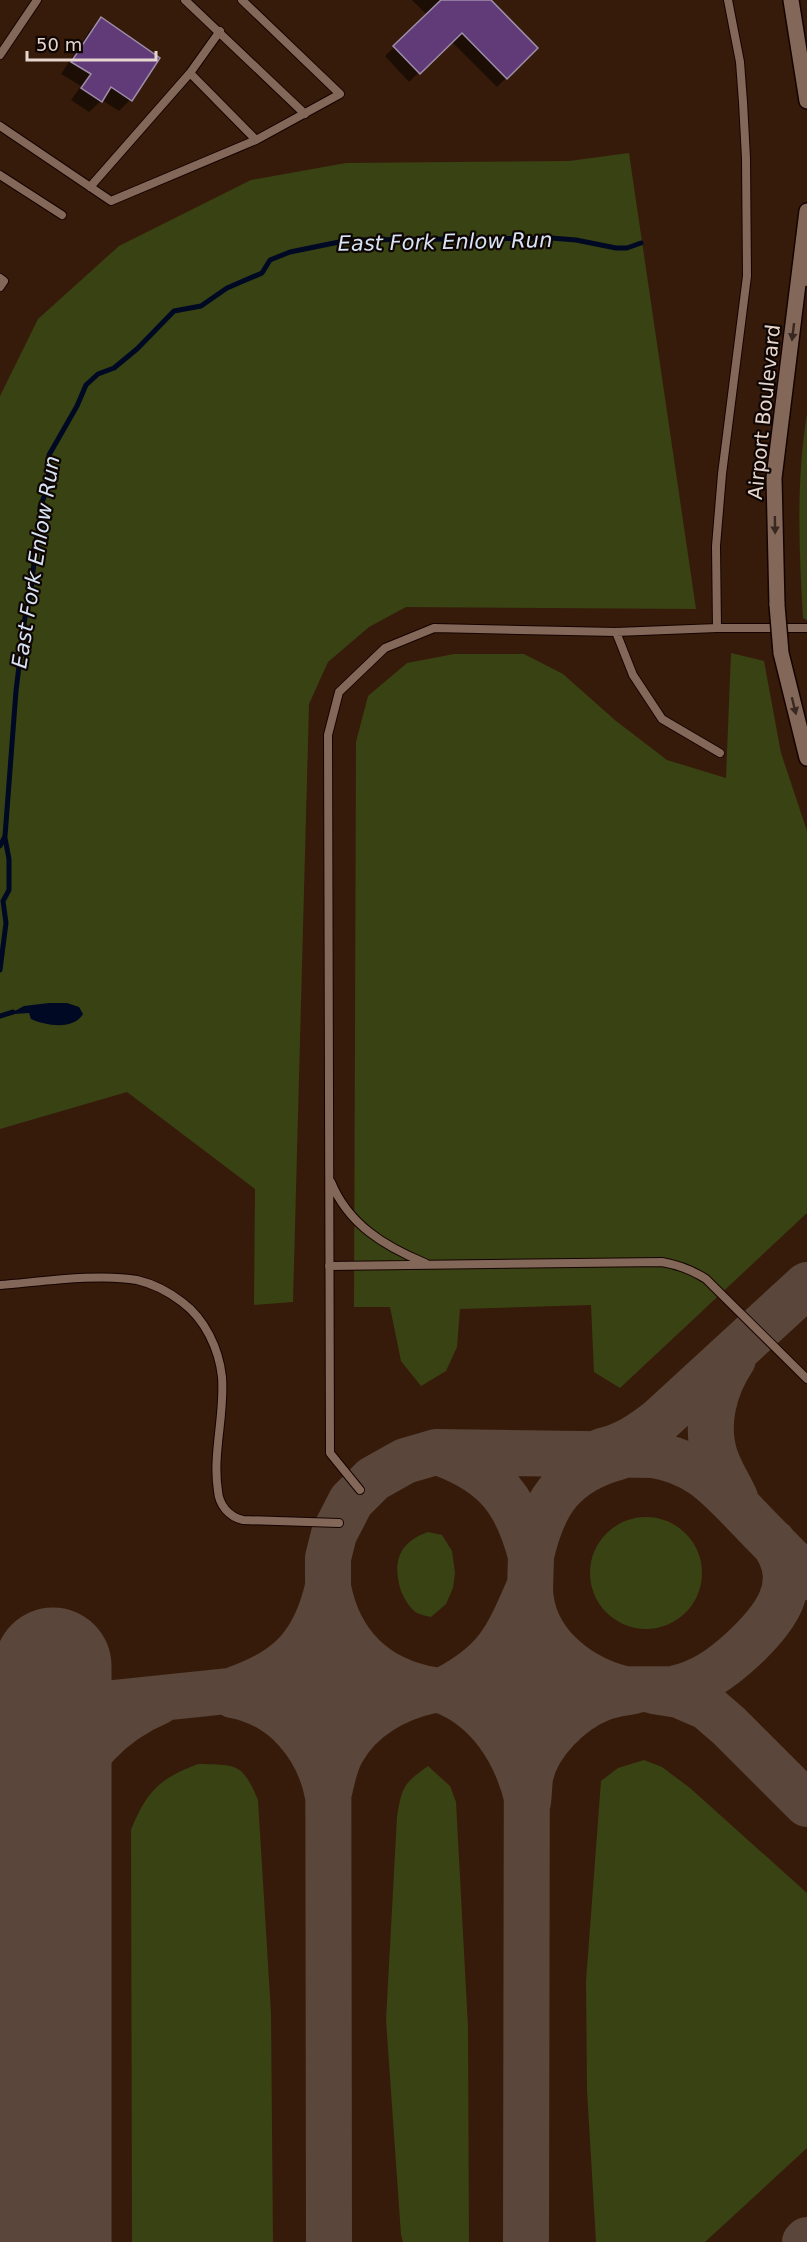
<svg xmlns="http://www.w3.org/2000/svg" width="807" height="2242" viewBox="0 0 807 2242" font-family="'DejaVu Sans',sans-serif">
<rect width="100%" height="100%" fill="#2e180b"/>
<path fill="#371b0a" d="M0 0H807V2242H0Z"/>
<path fill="#394213" d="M629 153 696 609 406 607 369 627 328 662 309 704 293 1302 254 1305 255 1189 127 1092 0 1129V396L38 319 119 246 251 180 346 163 569 161Z
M807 414V620L803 618C799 550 796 481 807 414Z
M731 653 764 661 781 753 807 831V1213L620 1388 594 1372 591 1305 460 1309 457 1347 446 1371 421 1386 401 1361 390 1307H354L356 742 368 696 407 663 454 654H524L563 674 616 721 667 760 726 778Z
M590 1573a56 56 0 1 1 112 0a56 56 0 1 1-112 0Z
M428 1532 442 1535 452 1551 455 1573 453 1588 446 1604 431 1617C427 1616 421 1615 417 1613 410 1609 404 1598 401 1591 392 1562 399 1542 428 1532Z
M644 1760 662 1767 690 1788 807 1893V2148L705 2242H596L587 2090 586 1981 601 1781 618 1768Z
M198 1764C236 1765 242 1762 258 1800L271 2013 273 2242H132L131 1830C147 1791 159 1779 198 1764Z
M428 1766 450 1786 456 1802 468 2027 469 2242H403L401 2235 386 2020 397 1817C402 1787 403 1784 428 1766Z"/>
<path fill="#000924" d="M49 1003H67L79 1007 83 1014C74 1030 46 1026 31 1019L29 1013 14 1014 13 1012 24 1006Z"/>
<path fill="#0007" d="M412 0H489L536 48 497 87 451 41 409 82 385 56 427 15Z
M101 19 130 100 119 111 102 100 89 112 71 100 81 86 61 74 90 30Z"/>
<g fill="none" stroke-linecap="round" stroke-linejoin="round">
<path stroke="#000924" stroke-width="5" d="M0 846 5 836 16 691 25 617 31 590 37 535 41 524 40 507 48 487 49 455 77 406 86 385 98 374 114 368 137 349 174 311 201 306 227 288 262 273 270 260 290 252 349 240 551 238 576 240 616 248H627L641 243
M0 970 6 923 3 901 9 890V859L5 838
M0 1016 13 1012"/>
<path stroke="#5a463a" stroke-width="46" d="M733 1359C714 1387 704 1426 716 1459 721 1473 729 1485 735 1498
M602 1451C625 1446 641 1435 659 1421L807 1285
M443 1454C496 1474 517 1502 531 1556 543 1503 563 1472 618 1457
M441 1690C489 1708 517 1753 528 1802 529 1794 529 1786 530 1778 536 1744 571 1710 602 1698 612 1694 624 1693 634 1691 582 1683 529 1642 530 1585 507 1638 498 1662 444 1690
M654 1691 679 1695 707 1707 729 1726 807 1804
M233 1695C284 1704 319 1747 328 1796 332 1781 334 1765 342 1751 361 1717 396 1698 433 1690 376 1680 339 1644 328 1587 315 1643 290 1670 236 1689
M0 1715 228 1691 673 1689C702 1683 721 1669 743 1649 775 1619 803 1584 773 1542
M0 1770C38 1807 46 1846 53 1897
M53 1863C56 1845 57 1826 62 1808 74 1759 113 1721 158 1702
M329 2242 328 1558 334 1534 351 1501 373 1479 405 1461 436 1452 653 1455C698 1462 718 1486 748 1517 767 1537 787 1557 807 1577
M526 2242 527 1691 531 1556
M805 2242 807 2240"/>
<path stroke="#5a463a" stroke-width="117" d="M53 1666V2242"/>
</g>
<path fill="#603b78" stroke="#9e8faa" stroke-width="1.5" d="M441 0H491L538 48 507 79 462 33 420 74 393 46Z
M101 17 160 58 132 101 111 87 102 102 81 88 91 74 71 62Z"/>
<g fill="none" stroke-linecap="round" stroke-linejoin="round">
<g stroke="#150300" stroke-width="10">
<path id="service" d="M185 0 305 114
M220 31 190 73 256 140 340 94 242 0
M0 55 37 0
M0 126 111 201 256 140
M0 175 62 215
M90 187 190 73
M806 268 807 282
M0 278 4 281 0 287
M717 628 716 546 722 474 747 276 746 158 743 102 740 62 728 0
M616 632 633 675 662 719 720 753
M331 1182C348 1224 384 1246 425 1263
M329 1266 662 1262C679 1265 692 1270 706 1279L807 1379
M0 1285C39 1282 99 1273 137 1280 154 1284 169 1292 182 1302 205 1319 219 1349 222 1377 225 1415 212 1454 218 1491 219 1505 229 1517 243 1520L339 1523
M360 1490 330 1453 328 735 339 692 385 648 434 628 616 632 717 628H807"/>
</g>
<g stroke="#150300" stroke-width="18">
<path id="tertiary" d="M791 0 807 101
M777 605 774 478 807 211
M781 653 807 758"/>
</g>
<use href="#service" stroke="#836758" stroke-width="8"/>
<use href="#tertiary" stroke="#836758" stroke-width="15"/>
<g stroke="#150300" stroke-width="18" stroke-linecap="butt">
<path id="tertiary-bridge" d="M777 605 781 653"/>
</g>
<use href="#tertiary-bridge" stroke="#836758" stroke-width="15"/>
</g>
<defs><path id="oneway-solid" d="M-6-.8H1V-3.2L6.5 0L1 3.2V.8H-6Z" transform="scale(1.5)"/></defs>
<g fill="#382821">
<use href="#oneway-solid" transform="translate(793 332) rotate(97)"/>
<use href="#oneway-solid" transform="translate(775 525) rotate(89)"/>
<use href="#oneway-solid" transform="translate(794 706) rotate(76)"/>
</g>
<g text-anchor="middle" stroke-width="4.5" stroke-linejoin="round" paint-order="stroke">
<g font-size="20" fill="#e6d6ce" stroke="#0f0603">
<text transform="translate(764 412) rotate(-84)" y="7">Airport Boulevard</text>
</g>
<g font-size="21" font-style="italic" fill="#d7e4f5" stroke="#0f0603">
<text transform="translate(445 242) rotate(-1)" y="7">East Fork Enlow Run</text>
<text transform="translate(36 562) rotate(-81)" y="7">East Fork Enlow Run</text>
</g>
</g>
<path d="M27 51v9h129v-9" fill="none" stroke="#e6d6ce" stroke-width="3"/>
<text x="36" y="51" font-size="18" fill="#e6d6ce" stroke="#0f0603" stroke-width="4.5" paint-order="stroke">50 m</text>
</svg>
